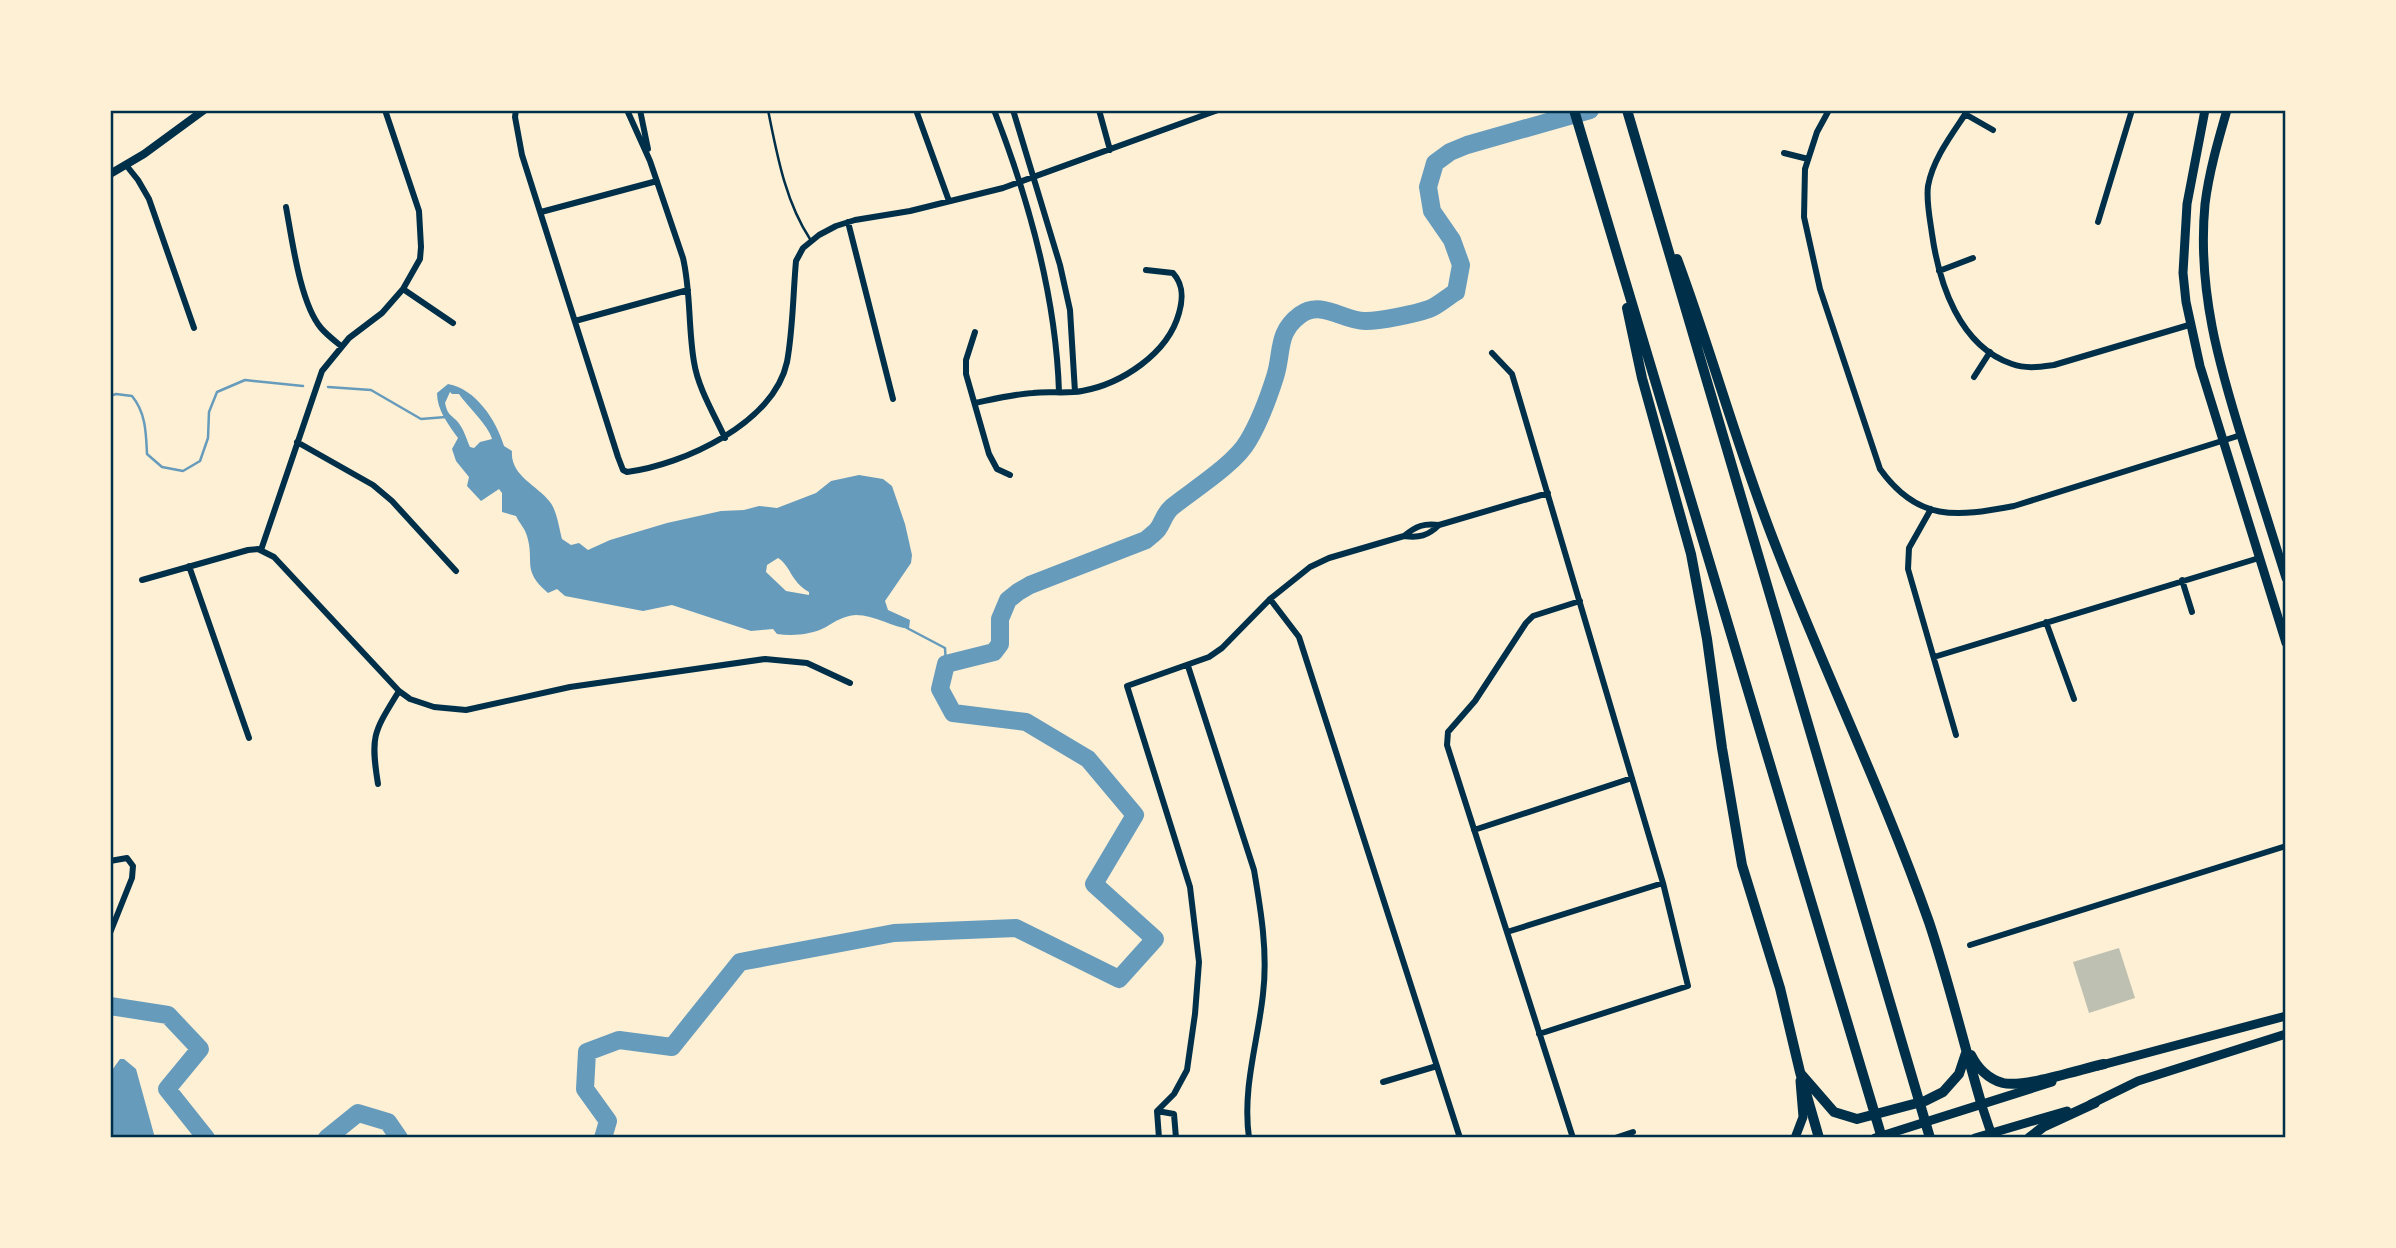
<svg xmlns="http://www.w3.org/2000/svg" width="2396" height="1248" viewBox="0 0 2396 1248" font-family="Mulish,sans-serif">
<rect width="100%" height="100%" fill="#fdf0d5"/>
<path fill="#669bbc" fill-rule="evenodd" d="M448 384C476 389 496 420 504 446L512 451C510 476 537 485 550 502 557 511 559 528 562 539L571 545 579 543 588 550 610 540 667 523 721 511 744 510 759 506 777 508 816 493 831 481 859 475 883 479 892 486 905 524 912 555 911 563 885 601 888 610 910 620 909 629C892 627 875 615 856 615 843 616 836 621 826 627 811 635 793 636 777 634L773 629 751 631 672 605 643 611 565 596 557 589 548 593C521 570 535 562 527 536 525 528 519 523 516 516L502 512V493L499 489 481 501 467 486 469 477 456 461 452 449 458 438C448 424 437 410 437 393ZM450 392 452 394H459C468 407 489 426 492 439L480 442 474 448 470 447C466 438 464 429 457 421 449 413 448 415 445 403ZM778 558C791 566 790 581 809 592V595L786 591 766 572 767 565Z
M120 1059H124L136 1069 155 1138H110V1073Z"/>
<g fill="none" stroke-linecap="round" stroke-linejoin="round">
<path stroke="#669bbc" stroke-width="2.5" d="M328 387 371 390 421 419 446 417
M110 396 116 394 132 396C146 413 146 433 147 454L162 467 183 471 200 461 208 438 209 412 217 392 245 380 303 386
M907 628 945 648 946 664"/>
<path stroke="#669bbc" stroke-width="18" d="M110 1006 168 1015 200 1049 167 1089 206 1138
M327 1138 358 1113 388 1122 399 1138
M603 1138 608 1121 585 1089 587 1052 619 1040 672 1047 740 962 894 933 1016 928 1119 979 1155 939 1094 884 1135 815 1088 759 1026 722 953 713 940 689 946 664 994 652 1000 644V619L1008 600 1018 592 1030 585 1146 540C1149 537 1155 533 1158 529 1163 522 1164 514 1172 507 1193 490 1235 464 1248 441 1260 421 1268 399 1275 377 1283 352 1276 333 1300 315 1322 299 1344 322 1366 321 1380 321 1415 314 1429 309 1438 306 1447 297 1456 292L1461 265 1452 240 1432 211 1428 187 1435 163 1450 152 1467 145 1590 110"/>
</g>
<path fill="#bec0b2" d="M2119 948 2135 998 2089 1013 2073 962Z"/>
<g fill="none" stroke-linecap="round" stroke-linejoin="round">
<path stroke="#003049" stroke-width="2.5" d="M768 110C777 154 785 201 810 239"/>
<path stroke="#003049" stroke-width="6" d="M516 110 515 117 522 155 618 457 623 470 627 472C683 465 774 423 787 362 793 330 793 294 796 261L803 248 819 235 836 226 855 220 910 211 1003 188 1218 110
M627 110 650 161 683 258C691 292 688 327 694 362 698 388 714 414 725 438
M640 110 648 149
M916 110 949 201
M994 110C1029 200 1056 295 1059 392
M1013 110 1060 265 1070 310 1075 392
M1099 110 1110 150
M1829 110 1817 132 1805 169 1804 217 1820 289 1880 469C1918 522 1956 517 2014 506L2241 435
M1968 110C1953 133 1933 158 1928 186 1926 201 1930 219 1932 234 1939 283 1959 346 2012 364 2026 369 2039 367 2054 365L2189 325
M1965 114 1993 130
M1784 153 1808 159
M126 165 138 180 149 199 194 328
M286 207C292 239 300 303 321 328 327 335 335 341 341 346
M541 212 657 181
M848 222 893 399
M2098 222 2132 110
M1939 271 1973 258
M403 289 453 323
M575 321 688 290
M975 332 966 360V374L989 454 997 469 1010 475
M1492 353 1512 374 1663 883 1688 986 1539 1034
M1974 377 1990 352
M975 403C994 399 1014 394 1033 393 1049 391 1066 394 1082 391 1121 384 1168 354 1179 313 1183 299 1184 285 1173 273L1146 270
M297 442 373 485 392 501 456 571
M1931 509 1909 548 1908 569 1956 735
M1404 536C1419 538 1428 536 1439 525L1548 493
M261 550 322 371 349 338 382 313 403 289 420 259 421 247 419 211 385 110
M189 566 249 738
M142 580 248 550 258 549 274 557 399 691 410 699 434 707 466 710 570 687 765 659 807 663 850 683
M2182 580 2192 612
M1270 599 1299 637 1460 1138
M2046 622 2074 699
M1934 657 2259 558
M1188 666 1254 870C1261 911 1268 953 1263 994 1258 1042 1242 1088 1249 1138
M378 784C370 735 374 732 399 691
M1474 830 1632 778
M110 861 127 858 133 866 132 878 110 933
M1507 932 1663 883
M1970 945 2286 846
M1383 1082 1437 1066
M1157 1111 1174 1114 1176 1138
M1159 1138 1157 1111 1174 1094 1187 1070 1195 1014 1199 962 1190 887 1127 686 1209 657 1222 648 1270 599 1310 567 1329 558 1404 536C1416 526 1424 523 1439 525
M1573 1138 1447 745 1448 732 1475 701 1526 623 1533 616 1580 601
M1615 1138 1633 1132"/>
<path stroke="#003049" stroke-width="8" d="M110 174 144 154 204 110"/>
<path stroke="#003049" stroke-width="9" d="M2205 110 2187 204 2183 273 2186 302 2200 366 2286 643
M2227 110C2218 141 2209 172 2205 204 2197 290 2219 365 2244 445 2258 490 2272 534 2286 578
M2098 1066 2286 1016
M2091 1104 2138 1081 2286 1034
M1982 1106 1991 1133
M1795 1138 1803 1117 1800 1081
M1875 1138 2052 1082
M1975 1138 2067 1111"/>
<path stroke="#003049" stroke-width="10" d="M1574 110 1882 1138
M1627 110 1930 1138
M1677 259C1712 353 1738 450 1775 544 1824 671 1884 794 1929 922 1949 982 1964 1045 1982 1106
M1627 308 1642 378 1691 554 1707 639 1722 748 1742 865 1780 988 1800 1072 1819 1138
M1971 1055C1977 1067 1988 1079 2003 1083 2024 1088 2081 1069 2104 1064
M1801 1074 1834 1112 1857 1119 1925 1101 1943 1092 1959 1074 1966 1053
M1991 1133 1992 1138
M2029 1138 2043 1127 2095 1103"/>
</g>
<rect width="2396" height="1248" fill="none" stroke="#fdf0d5" stroke-width="224"/>
<rect x="112" y="112" width="2172" height="1024" fill="none" stroke="#003049" stroke-width="2.5"/>
</svg>
